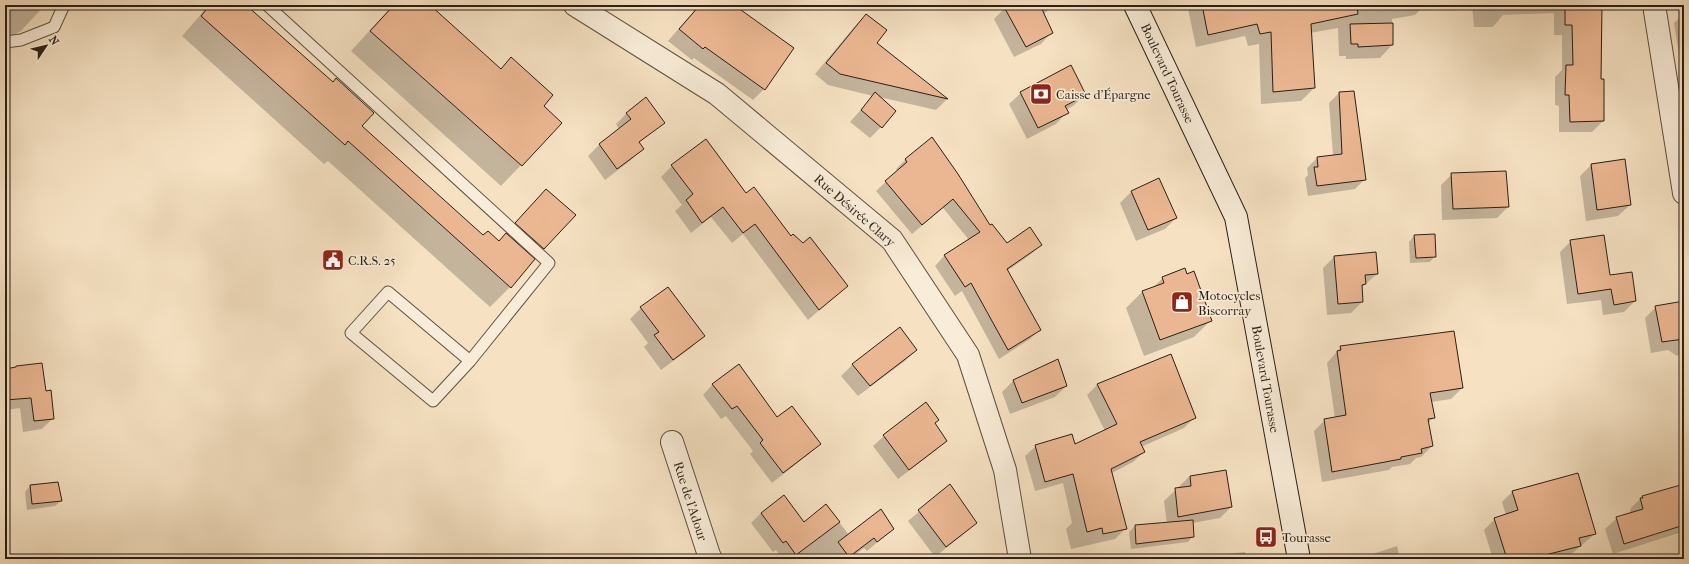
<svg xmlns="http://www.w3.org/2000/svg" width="1689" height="564" viewBox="0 0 1689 564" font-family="'IM FELL French Canon',serif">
<rect width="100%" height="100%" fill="#f6e2c3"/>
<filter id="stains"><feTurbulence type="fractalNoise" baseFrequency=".005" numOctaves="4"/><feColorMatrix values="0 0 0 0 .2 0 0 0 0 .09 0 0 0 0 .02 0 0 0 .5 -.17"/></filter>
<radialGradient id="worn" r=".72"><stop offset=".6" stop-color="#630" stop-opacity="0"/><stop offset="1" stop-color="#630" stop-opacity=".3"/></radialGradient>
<path fill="#0003" d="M5 5H45L21 31 5 40Z
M209 5H245L361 126 483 236 498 242 546 190 543 248 533 259 510 287 490 307 328 161 324 164 182 36Z
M393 5H429L561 123 501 186 351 51Z
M613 5H621L615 8Z
M699 5H737L736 8 792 48 764 89 753 100 694 58 692 60 668 41Z
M800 5H814L808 11Z
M1010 5H1046L1048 10 1043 15 1052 32 1041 44 1014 57 994 19 1005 8Z
M1191 5H1425L1415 15 1392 19V45L1380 58 1346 59V56H1339L1338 28 1310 33 1314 88 1301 101 1261 104 1259 44 1248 46 1245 36 1196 47 1188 9Z
M1472 5H1601L1600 80 1603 121 1592 132H1559V106L1555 105V77L1562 70V35H1554V13L1503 15 1493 27H1474Z
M1684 13V53L1679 54 1674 23Z
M866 15 876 44 947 99 936 110 879 97 881 127 870 138 850 122 873 96 828 85 815 74 855 26Z
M1021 93 1085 95 1073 106 1066 110 1067 112 1056 124 1027 139 1009 104Z
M1339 93 1365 179 1355 189 1308 196 1305 178 1308 175 1307 168 1317 158 1333 156 1329 103Z
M627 113 663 122 639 143 642 148 631 160 605 180 588 156 599 145 619 129 616 124Z
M705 140 745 195 791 237 847 286 808 320 743 234 732 243 711 217 691 233 675 211 682 205 661 177 672 166Z
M906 159 990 226 1006 245H1041L1031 254 1007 271 1039 330 1030 339 999 359 962 291 955 296 935 266 944 256 969 240 943 208 912 234 876 191 897 171 896 169Z
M1591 165 1630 205 1618 216 1586 221 1580 176Z
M1452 174 1508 207 1497 218 1442 220 1441 185Z
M1132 191 1176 218 1165 229 1136 241 1120 203Z
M1414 236 1435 256 1430 262 1410 263 1409 242Z
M1571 241 1635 301 1624 312 1603 315 1601 300 1567 304 1560 252Z
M1334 257 1377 274 1361 288 1362 302 1351 313 1327 315 1323 268Z
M1163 278 1210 321 1194 337 1144 356 1126 308 1143 291 1152 288Z
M1684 300V350L1677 356 1668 350 1651 353 1645 318 1656 307 1683 302Z
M641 308 704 335 692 347 661 370 644 347 648 343 630 319Z
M1341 347 1462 388 1451 399 1431 402 1434 417 1428 423 1432 446 1421 457 1416 458 1410 464 1392 467 1389 470 1322 482 1314 431 1325 420 1335 418 1327 363Z
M916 350 905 361 858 396 841 376 853 364Z
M1170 356 1195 417 1184 428 1141 447 1144 452 1133 462 1112 473 1126 528 1115 539 1071 549 1066 529 1072 523 1063 483 1035 491 1025 456 1036 446 1074 445 1105 431 1087 395 1097 385Z
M5 369 45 392 53 418 42 429 23 432 20 408 5 410Z
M1013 381 1066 386 1055 397 1010 414 1002 392Z
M713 384 777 418 820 443 809 454 772 483 750 454 753 451 726 416 721 419 703 395Z
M938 420 934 424 946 441 935 451 898 479 873 446 884 436Z
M1190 476 1231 507 1220 518 1192 523 1193 536 1188 542 1131 549 1129 532 1135 526 1167 523 1164 501Z
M1684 485V540L1682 532 1613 554 1605 529 1617 518 1630 514V511L1631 508 1643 496Z
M30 486 61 501 55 506 27 510 25 492Z
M949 486 976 522 965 533 935 557 908 521Z
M1513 491 1595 534 1569 556 1558 559H1493L1484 530 1495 519 1506 515 1502 502Z
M784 497 803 523 826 505 849 535 893 529 867 551 864 548 849 559H782L776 550 773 552 751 523 761 513Z
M1397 546 1400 559H1364L1367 556Z
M1245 552 1246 559H1193L1195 557Z"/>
<path fill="#ebb792" stroke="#2b1f15" d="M210 5H246L333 82 336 78 374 113 362 126 483 235 488 231 499 241 506 233 535 259 511 288 348 141 345 145 201 16Z
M394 5H430L501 69 511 57 553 95 544 106 562 123 522 166 370 31Z
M700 5H734L794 48 765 90 705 47 703 49 679 29Z
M1003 5H1040L1053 33 1026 47Z
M1202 5H1357L1358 14 1311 24 1315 88 1273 92 1271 32 1260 34 1257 24 1208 35Z
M1565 5H1602L1601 79H1604V121L1570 122 1569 95H1565L1566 65H1573L1572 25H1565Z
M866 14 887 30 877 43 948 99 840 74 826 63Z
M1393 23V45L1358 47V44H1351L1350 24Z
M1071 65 1086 95 1065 106 1069 113 1038 128 1020 92Z
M1354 91 1366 180 1317 186 1314 167H1318L1317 157 1342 154 1339 92Z
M875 92 896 111 882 128 861 110Z
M646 97 665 123 639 142 644 149 617 169 599 144 631 119 626 113Z
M932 137 958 174 990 225 992 224 1007 243 1030 227 1042 245 1007 269 1041 330 1008 350 971 283 965 287 944 255 980 232 953 199 922 225 885 181 907 162 905 159Z
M706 139 746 193 754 187 791 236 793 234 803 243 810 237 848 286 819 310 755 224 743 233 723 207 702 223 686 200 693 194 671 165Z
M1625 159 1631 205 1597 210 1591 164Z
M1506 171 1509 207 1453 209 1451 173Z
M1159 178 1177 218 1148 230 1131 191Z
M546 189 576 215 544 249 515 223Z
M1435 234 1436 257 1416 258 1414 235Z
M1604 235 1610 275 1632 272 1636 301 1614 305 1611 289 1578 294 1570 240Z
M1376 252 1378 274 1365 275 1366 284 1362 285 1363 302 1338 304 1334 256Z
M1185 268 1187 274 1194 271 1212 321 1160 340 1142 291 1164 283 1162 277Z
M668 287 705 336 673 360 654 335 659 332 640 307Z
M1684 301V339L1662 342 1655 306Z
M900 327 917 350 870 386 852 364Z
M1454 331 1463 388 1430 393 1435 418 1428 419 1433 446 1421 449 1422 453 1401 457V459L1332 472 1324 419 1346 415 1337 351 1341 350 1340 346Z
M1171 354 1196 418 1140 442 1145 452 1111 469 1127 529 1103 534 1102 528 1087 532 1073 474 1045 482 1035 445 1072 434 1075 444 1117 424 1097 384Z
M1058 359 1067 386 1022 403 1013 380Z
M42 363 46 391 51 390 54 419 34 421 31 398 5 400V369L16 367V366Z
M739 364 777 417 792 406 821 444 783 473 760 443 763 440 737 406 732 409 712 384Z
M926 402 939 420 935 423 947 441 909 470 883 435Z
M1226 470 1232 507 1178 517 1175 488 1191 486 1190 476Z
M1578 473 1596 534 1579 538 1581 546 1529 559H1507L1494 518 1518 510 1512 491Z
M58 482 62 501 32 504 30 485Z
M950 484 977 523 946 547 918 510Z
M1684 484V525L1624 544 1616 517 1643 509 1640 498H1643L1642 496Z
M784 495 804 522 826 504 840 522 796 555 786 541 783 543 761 513Z
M881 509 894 529 877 542 874 538 849 557 838 542Z
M1193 520 1194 537 1136 544 1135 525Z"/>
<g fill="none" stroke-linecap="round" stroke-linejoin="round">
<g stroke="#5e5040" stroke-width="13">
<path id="service" d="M267 5 549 263 470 361 433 401 351 333 388 292 470 361
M5 42 21 40 54 27 64 5"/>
</g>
<g stroke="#5e5040" stroke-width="24">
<path id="minor" d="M575 5 717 94 892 240 968 355 1005 470 1020 559
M1654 5 1684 193
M672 442 709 555 711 559"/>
</g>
<g stroke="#2b1f15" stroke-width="24">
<path id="secondary" d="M1135 5 1236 217 1299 559"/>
</g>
<use href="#service" stroke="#f9ecd8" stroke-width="11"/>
<use href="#minor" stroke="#f9ecd8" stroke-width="22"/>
<use href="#secondary" stroke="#f9ecd8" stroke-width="22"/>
</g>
<defs>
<g id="bank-square" transform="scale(1.15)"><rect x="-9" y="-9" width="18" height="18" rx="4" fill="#8f2418" stroke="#f9ecd8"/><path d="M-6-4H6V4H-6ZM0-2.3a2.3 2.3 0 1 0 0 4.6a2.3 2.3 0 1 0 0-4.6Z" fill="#fff"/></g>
<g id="civic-square" transform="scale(1.15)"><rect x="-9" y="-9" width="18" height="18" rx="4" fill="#8f2418" stroke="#f9ecd8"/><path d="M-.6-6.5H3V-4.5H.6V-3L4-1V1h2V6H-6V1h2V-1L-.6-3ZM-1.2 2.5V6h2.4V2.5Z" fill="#fff"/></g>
<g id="shop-square" transform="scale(1.15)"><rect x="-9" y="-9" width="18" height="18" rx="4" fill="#8f2418" stroke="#f9ecd8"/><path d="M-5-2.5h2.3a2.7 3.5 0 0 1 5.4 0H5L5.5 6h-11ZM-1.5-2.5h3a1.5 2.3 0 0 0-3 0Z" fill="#fff"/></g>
<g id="bus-square" transform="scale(1.15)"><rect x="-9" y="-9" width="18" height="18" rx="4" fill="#8f2418" stroke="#f9ecd8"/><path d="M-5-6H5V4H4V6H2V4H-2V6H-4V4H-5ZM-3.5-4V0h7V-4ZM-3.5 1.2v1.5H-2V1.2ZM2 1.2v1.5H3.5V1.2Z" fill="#fff"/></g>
</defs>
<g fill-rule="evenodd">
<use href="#bank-square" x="1041" y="94"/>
<use href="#civic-square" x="333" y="260"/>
<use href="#shop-square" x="1182" y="302"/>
<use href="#bus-square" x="1266" y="537"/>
</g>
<g text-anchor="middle" stroke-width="3.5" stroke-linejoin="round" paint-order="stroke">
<g font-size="13" fill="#2b1f15" stroke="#f9ecd8">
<text transform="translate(1168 73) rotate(65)" y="5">Boulevard Tourasse</text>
<text transform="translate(855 210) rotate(41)" y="5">Rue Désirée Clary</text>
<text transform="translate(1266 379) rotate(80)" y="5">Boulevard Tourasse</text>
<text transform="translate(691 501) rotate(72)" y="5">Rue de l'Adour</text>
</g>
<g font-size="13" fill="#2b1f15" stroke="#f9ecd8" text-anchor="start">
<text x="1056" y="99">Caisse d'Épargne</text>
<text x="348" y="265">C.R.S. 25</text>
<text x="1198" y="300">Motocycles<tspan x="1198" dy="15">Biscorray</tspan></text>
<text x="1282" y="542">Tourasse</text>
</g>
</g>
<rect width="1689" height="564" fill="none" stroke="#f6e2c3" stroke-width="20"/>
<rect x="6" y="6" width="1677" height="552" fill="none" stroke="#2b1f15" stroke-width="2"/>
<rect x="10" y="10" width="1669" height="544" fill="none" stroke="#2b1f15"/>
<g transform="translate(46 46) rotate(55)" stroke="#f9ecd8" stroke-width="3" paint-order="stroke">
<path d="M0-3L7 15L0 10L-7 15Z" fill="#2b1f15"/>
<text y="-6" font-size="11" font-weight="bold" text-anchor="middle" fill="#2b1f15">N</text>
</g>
<rect width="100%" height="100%" filter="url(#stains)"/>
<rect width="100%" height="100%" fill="url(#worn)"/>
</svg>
